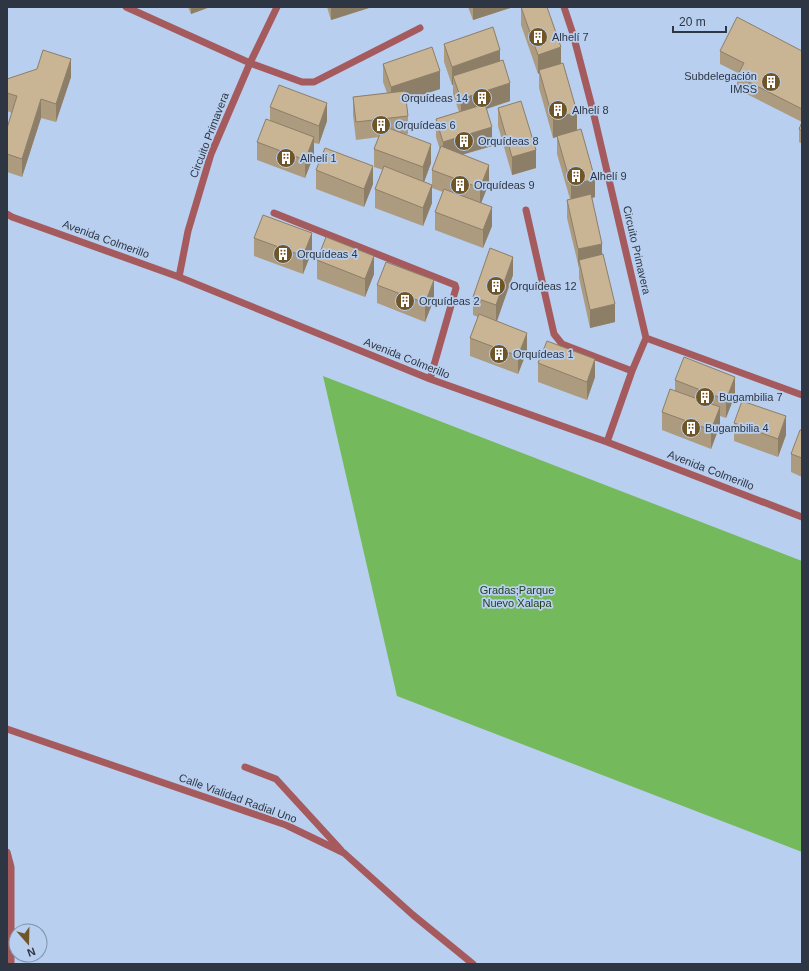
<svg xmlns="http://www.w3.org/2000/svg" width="809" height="971" viewBox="0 0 809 971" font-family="Helvetica,sans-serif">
<rect width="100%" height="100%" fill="#b9cfef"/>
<path fill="#74ba5d" d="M323 376 802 561V852L397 696Z"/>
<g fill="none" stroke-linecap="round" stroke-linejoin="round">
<path stroke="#a55b5e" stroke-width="7" d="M126 7 250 63 302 82H314L420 28
M564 7 573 34 592 107 646 338
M526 210 554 334 562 344 632 371
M274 213 455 285 456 288 430 379
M7 214 12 217 179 277 430 379 607 442 802 517
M179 277 188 231 211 154 250 63 277 7
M646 338 802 395
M607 442 632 371 646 338
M7 729 286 825 344 853 413 915 473 964
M245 767 276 779 341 850
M7 852 11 867V964"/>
</g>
<path fill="#ad9b7f" d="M188 7H210L191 14Z
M327 7H372L331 20Z
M468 7H513L473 20Z
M521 7 561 64 577 130 595 197 592 198 615 322 590 328 579 278V268L567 218V200L570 199 557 154V137L553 138 539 88V73L538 74 521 25Z
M444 44 500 60 510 101 487 109 492 146 462 155 489 183 481 203 492 226 483 248 435 230V212L443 192 432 188V203L423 226 375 208V189L383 170 374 167V149L379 137 356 140 353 115V97L387 93 383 82V64L440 89 406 100 408 116V134H405L431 163 424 182 432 185V170L440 150 436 137V119L459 112 453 94V85H452L444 62Z
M720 51H802V144L799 142V129L802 122 737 89V76L738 73 720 64Z
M71 77 56 122 41 118 22 177 7 172V128L12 113 7 111V79Z
M270 107 327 121 319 144 314 143V155L305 178 257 160V142L270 120Z
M498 108 536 168 512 175 498 126Z
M316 170 373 184 364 207 316 189Z
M254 238 312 251 303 274 254 256Z
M317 260 374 274 365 297 317 279Z
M513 275 496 321 527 351 518 374 470 356V338L478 317 473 315V297Z
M377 285 434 299 425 322 377 303Z
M538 363 595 377 587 400 538 382Z
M675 380 735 395 726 418 720 416V425L711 449 662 430V412L675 390Z
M734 423 786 435 778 457 734 441Z
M802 430V477L791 472V454Z"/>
<path fill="#8d7e68" d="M191 7H210L191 14Z
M331 7H372L331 20Z
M473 7H513L473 20Z
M561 47V65L539 70V73L538 74V55Z
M500 50V69L453 76V85H452V67Z
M71 59V77L56 122V104Z
M440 71V89L391 105V87Z
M510 83V101L461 117V99Z
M41 99V118L22 177V159Z
M327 103V121L319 144V126Z
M577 112V131L553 138V119Z
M492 127V146L443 160V142Z
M314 137V155L305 178V160Z
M431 144V163L423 185V167Z
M536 150V168L512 175V157Z
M489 165V183L480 206V188Z
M373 166V184L364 207V189Z
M595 179V197L571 204V185Z
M432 185V203L423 226V208Z
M492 207V226L483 248V230Z
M312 233V251L303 274V256Z
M602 244V262L579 260 578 268V249Z
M374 256V274L365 297V279Z
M513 257V275L496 324V305Z
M434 280V299L425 322V303Z
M615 304V322L590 328V310Z
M527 333V351L518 374V356Z
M595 359V377L587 400V382Z
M735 377V395L726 418V400Z
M720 407V425L711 449V430Z
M786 416V435L778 457V439Z"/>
<path fill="#c9b494" stroke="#8d7e68" d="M521 7H547L561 47 538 55Z
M737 17 802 51V109L737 76 744 63 720 51Z
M493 27 500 50 452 67 444 44Z
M432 47 440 71 391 87 383 64Z
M43 50 71 59 56 104 41 99 22 159 7 154V128L17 96 7 93V79L37 69Z
M503 60 510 83 461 99 453 76Z
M563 63 577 112 553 119 539 70Z
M279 85 327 103 319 126 270 107Z
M405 91 408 116 356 122 353 97Z
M521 101 536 150 512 157 498 108Z
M485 104 492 127 443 142 436 119Z
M266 119 314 137 305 160 257 142Z
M802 122V131L799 129Z
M383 126 431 144 423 167 374 149Z
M581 129 595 179 571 185 557 136Z
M441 146 489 165 480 188 432 170Z
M325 148 373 166 364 189 316 170Z
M384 166 432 185 423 208 375 189Z
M444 189 492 207 483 230 435 212Z
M591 194 602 244 578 249 567 200Z
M263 215 312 233 303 256 254 238Z
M326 237 374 256 365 279 317 260Z
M490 248 513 257 496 305 473 297Z
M603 254 615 304 590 310 579 260Z
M386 262 434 280 425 303 377 285Z
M479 314 527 333 518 356 470 338Z
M547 341 595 359 587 382 538 363Z
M684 357 735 377 726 400 675 380Z
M670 389 720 407 711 430 662 412Z
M742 401 786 416 778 439 734 423Z
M800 430H802V458L791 454Z"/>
<defs>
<g id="building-disc" transform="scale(1)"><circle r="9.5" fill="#705527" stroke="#b9cfef"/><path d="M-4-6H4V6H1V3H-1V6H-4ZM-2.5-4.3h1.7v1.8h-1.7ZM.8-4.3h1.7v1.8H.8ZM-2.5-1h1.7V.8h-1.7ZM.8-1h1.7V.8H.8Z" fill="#fff"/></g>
</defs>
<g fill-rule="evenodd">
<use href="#building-disc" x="538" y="37"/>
<use href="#building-disc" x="771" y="82"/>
<use href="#building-disc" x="482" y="98"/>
<use href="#building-disc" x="558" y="110"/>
<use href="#building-disc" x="381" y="125"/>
<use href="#building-disc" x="464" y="141"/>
<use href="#building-disc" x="286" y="158"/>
<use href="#building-disc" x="576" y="176"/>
<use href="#building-disc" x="460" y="185"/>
<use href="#building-disc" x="283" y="254"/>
<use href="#building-disc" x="496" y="286"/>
<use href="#building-disc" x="405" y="301"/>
<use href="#building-disc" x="499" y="354"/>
<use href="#building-disc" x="705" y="397"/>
<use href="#building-disc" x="691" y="428"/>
</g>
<g text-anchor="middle" stroke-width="3.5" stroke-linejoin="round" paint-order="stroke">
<g font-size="11" fill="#2e3643" stroke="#b9cfef" text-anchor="start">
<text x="552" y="41">Alhelí 7</text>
<text x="757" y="80" text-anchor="end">Subdelegación<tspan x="757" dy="13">IMSS</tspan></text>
<text x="468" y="102" text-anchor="end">Orquídeas 14</text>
<text x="572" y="114">Alhelí 8</text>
<text x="395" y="129">Orquídeas 6</text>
<text x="478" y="145">Orquídeas 8</text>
<text x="300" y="162">Alhelí 1</text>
<text x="590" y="180">Alhelí 9</text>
<text x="474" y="189">Orquídeas 9</text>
<text x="297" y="258">Orquídeas 4</text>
<text x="510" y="290">Orquídeas 12</text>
<text x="419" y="305">Orquídeas 2</text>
<text x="513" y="358">Orquídeas 1</text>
<text x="719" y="401">Bugambilia 7</text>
<text x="705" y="432">Bugambilia 4</text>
</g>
<g font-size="11" fill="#2e3643" stroke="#b9cfef">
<text transform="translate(209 135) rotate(-69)" y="4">Circuito Primavera</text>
<text transform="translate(106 239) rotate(20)" y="4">Avenida Colmerillo</text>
<text transform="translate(637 250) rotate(77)" y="4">Circuito Primavera</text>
<text transform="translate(407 358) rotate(22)" y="4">Avenida Colmerillo</text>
<text transform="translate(711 470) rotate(21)" y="4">Avenida Colmerillo</text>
<text transform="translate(238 798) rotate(20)" y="4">Calle Vialidad Radial Uno</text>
</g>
<g font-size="11" fill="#1f3d16" stroke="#b9cfef">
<text x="517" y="594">Gradas;Parque<tspan x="517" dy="13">Nuevo Xalapa</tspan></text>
</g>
</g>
<rect width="809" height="971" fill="none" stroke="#2e3643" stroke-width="16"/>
<g transform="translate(28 943) rotate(160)"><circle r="19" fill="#b9cfef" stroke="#8192aa"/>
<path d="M0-3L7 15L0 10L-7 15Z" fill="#705527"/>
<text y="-6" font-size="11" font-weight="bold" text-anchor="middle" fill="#2e3643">N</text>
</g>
<path d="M673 26v6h53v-6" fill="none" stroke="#2e3643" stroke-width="2"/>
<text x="679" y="26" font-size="12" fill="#2e3643" stroke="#b9cfef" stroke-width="3" paint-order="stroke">20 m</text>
</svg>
